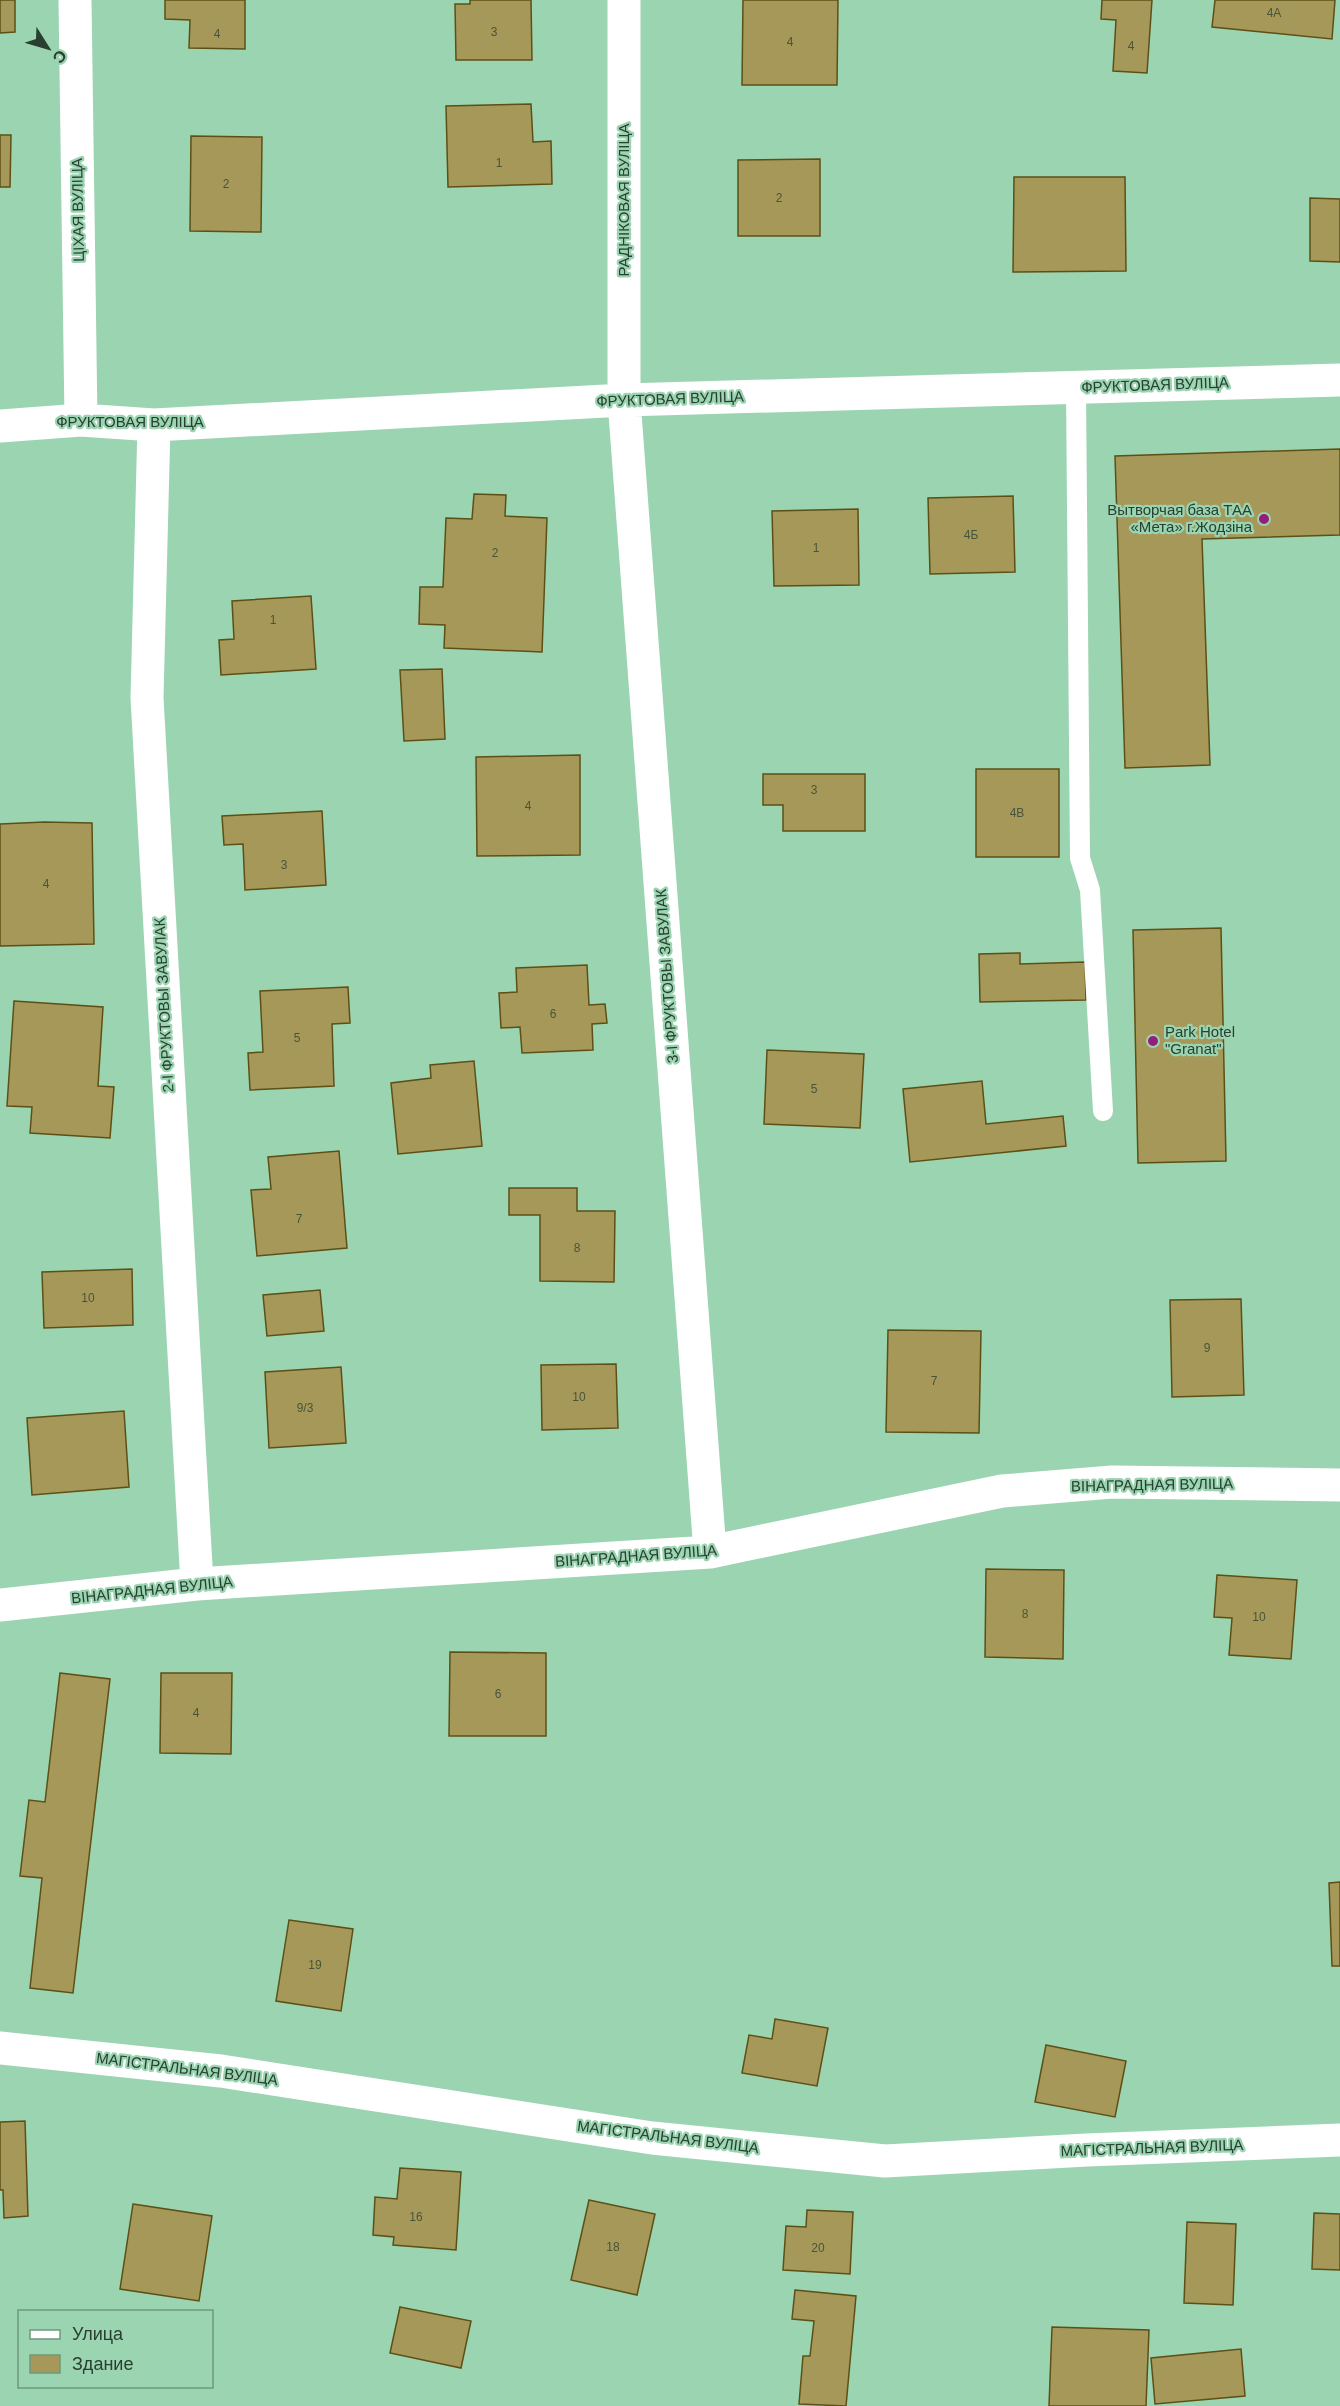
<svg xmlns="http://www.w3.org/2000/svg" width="1340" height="2406" viewBox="0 0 1340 2406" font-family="Arial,sans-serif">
<rect width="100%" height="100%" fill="#9bd4b1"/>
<path fill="#a69859" stroke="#5c5016" stroke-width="1.5" d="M0 0H15V32L0 33Z
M165 0H245V49L189 48 190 20 165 19Z
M470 0H531L532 60H456L455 4H470Z
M743 0H838L837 85H742Z
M1102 0H1152L1147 73 1113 71 1116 20 1101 19Z
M1215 0H1335L1332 39 1212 27Z
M531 104 533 142 551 141 552 184 448 187 446 106Z
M0 135H11L10 187H0Z
M191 136 262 137 261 232 190 231Z
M820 159V236H738V160Z
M1014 177H1125L1126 271 1013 272Z
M1310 198 1340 199V262L1310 261Z
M1340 449V535L1202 539 1210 765 1125 768 1115 456Z
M474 494 506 495 505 516 547 518 542 652 444 648 445 625 419 624 420 587H443L446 518 472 519Z
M1013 496 1015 572 930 574 928 498Z
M858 509 859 585 774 586 772 511Z
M311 596 316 669 221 675 219 640 234 639 232 601Z
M442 669 445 739 404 741 400 670Z
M580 755V855L477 856 476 757Z
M976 769H1059V857H976Z
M763 774H865V831H783V805H763Z
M322 811 326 885 245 890 243 844 224 845 222 816Z
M44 822 92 823 94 944 0 946V824Z
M1221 928 1226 1161 1138 1163 1133 930Z
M1020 953V964L1085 962 1086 1000 980 1002 979 954Z
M587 965 589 1005 605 1004 607 1023 592 1024 593 1050 522 1053 520 1027 501 1028 499 993 517 992 516 968Z
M348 987 350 1023 332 1024 334 1086 250 1090 248 1053 263 1052 260 991Z
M14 1001 103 1007 98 1086 114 1087 110 1138 30 1133 32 1107 7 1106Z
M767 1050 864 1054 860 1128 764 1124Z
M474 1061 482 1146 398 1154 391 1083 431 1078 430 1065Z
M982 1081 986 1124 1063 1116 1066 1146 910 1162 903 1089Z
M339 1151 347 1248 257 1256 251 1190 271 1189 268 1157Z
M509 1188H577V1211H615L614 1282 540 1281V1215H509Z
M132 1269 133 1325 44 1328 42 1272Z
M320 1290 324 1331 267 1336 263 1295Z
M1241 1299 1244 1395 1172 1397 1170 1300Z
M888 1330 981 1331 979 1433 886 1432Z
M616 1364 618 1428 542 1430 541 1365Z
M341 1367 346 1443 269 1448 265 1372Z
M124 1411 129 1487 32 1495 27 1418Z
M986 1569 1064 1570 1063 1659 985 1657Z
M1217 1575 1297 1580 1291 1659 1229 1655 1232 1618 1214 1617Z
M450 1652 546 1653V1736H449Z
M60 1673 110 1679 73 1993 30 1988 42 1878 20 1876 29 1800 45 1802Z
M161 1673H232L231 1754 160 1753Z
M1340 1882V1966H1332L1329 1883Z
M289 1920 353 1929 341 2011 276 2001Z
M775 2019 828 2028 817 2086 742 2073 749 2035 772 2039Z
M1046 2045 1126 2061 1115 2117 1035 2102Z
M25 2121 28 2216 4 2218 3 2190H0V2122Z
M400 2168 461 2172 456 2250 393 2245 394 2237 373 2235 375 2197 397 2199Z
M589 2200 655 2214 637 2295 571 2280Z
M133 2204 212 2216 199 2301 120 2289Z
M807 2210 853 2212 850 2274 783 2270 786 2226 806 2227Z
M1314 2213 1340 2214V2270L1312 2269Z
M1187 2222 1236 2224 1233 2305 1184 2303Z
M795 2290 856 2296 846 2406 799 2404 803 2356H810L814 2321 792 2319Z
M400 2307 471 2321 461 2368 390 2353Z
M1052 2327 1149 2330 1146 2406H1049Z
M1241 2349 1245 2396 1155 2404 1151 2358Z"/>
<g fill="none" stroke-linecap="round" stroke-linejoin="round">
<path stroke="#fff" stroke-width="20" d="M1076 388 1080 858 1090 890 1103 1111"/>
<path stroke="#fff" stroke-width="33" d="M75 0 81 420
M624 0V400L710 1552
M154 425 147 698 197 1584
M0 426 81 420 154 425 624 400 1340 380
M0 1605 197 1584 710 1552 1002 1491 1112 1482 1340 1485
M0 2048 221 2071 652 2138 885 2161 1087 2150 1340 2140"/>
</g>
<g fill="#931e7c" stroke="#9bd4b1" stroke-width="2">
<circle cx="1264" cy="519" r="6"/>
<circle cx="1153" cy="1041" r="6"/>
</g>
<g text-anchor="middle" stroke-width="4.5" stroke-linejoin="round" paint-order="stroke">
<g font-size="12" fill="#48553b">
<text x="1274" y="17">4А</text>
<text x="494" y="36">3</text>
<text x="217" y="38">4</text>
<text x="790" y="46">4</text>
<text x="1131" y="50">4</text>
<text x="499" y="167">1</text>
<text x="226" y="188">2</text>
<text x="779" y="202">2</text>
<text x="971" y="539">4Б</text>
<text x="816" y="552">1</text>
<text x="495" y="557">2</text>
<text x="273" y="624">1</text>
<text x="814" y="794">3</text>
<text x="528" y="810">4</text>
<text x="1017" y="817">4В</text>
<text x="284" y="869">3</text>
<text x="46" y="888">4</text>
<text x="553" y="1018">6</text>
<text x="297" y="1042">5</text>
<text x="814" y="1093">5</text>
<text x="299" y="1223">7</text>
<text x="577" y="1252">8</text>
<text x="88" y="1302">10</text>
<text x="1207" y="1352">9</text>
<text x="934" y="1385">7</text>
<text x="579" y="1401">10</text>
<text x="305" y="1412">9/3</text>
<text x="1025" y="1618">8</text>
<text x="1259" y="1621">10</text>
<text x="498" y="1698">6</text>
<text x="196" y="1717">4</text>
<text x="315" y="1969">19</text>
<text x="416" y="2221">16</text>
<text x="613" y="2251">18</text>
<text x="818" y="2252">20</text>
</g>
<g font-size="15" fill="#283f31" stroke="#9bd4b1">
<text transform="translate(624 200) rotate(-90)" y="5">РАДНІКОВАЯ ВУЛІЦА</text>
<text transform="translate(78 210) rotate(-91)" y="5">ЦІХАЯ ВУЛІЦА</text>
<text transform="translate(1155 385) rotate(-2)" y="5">ФРУКТОВАЯ ВУЛІЦА</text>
<text transform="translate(670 399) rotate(-2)" y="5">ФРУКТОВАЯ ВУЛІЦА</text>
<text x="130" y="427">ФРУКТОВАЯ ВУЛІЦА</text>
<text transform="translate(667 976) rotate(-94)" y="5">3-І ФРУКТОВЫ ЗАВУЛАК</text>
<text transform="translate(164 1005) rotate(-93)" y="5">2-І ФРУКТОВЫ ЗАВУЛАК</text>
<text transform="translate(1152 1485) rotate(-1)" y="5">ВІНАГРАДНАЯ ВУЛІЦА</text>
<text transform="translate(636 1556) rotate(-4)" y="5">ВІНАГРАДНАЯ ВУЛІЦА</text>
<text transform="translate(152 1590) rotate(-6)" y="5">ВІНАГРАДНАЯ ВУЛІЦА</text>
<text transform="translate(187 2069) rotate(7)" y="5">МАГІСТРАЛЬНАЯ ВУЛІЦА</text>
<text transform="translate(668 2137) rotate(7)" y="5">МАГІСТРАЛЬНАЯ ВУЛІЦА</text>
<text transform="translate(1152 2148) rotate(-2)" y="5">МАГІСТРАЛЬНАЯ ВУЛІЦА</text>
</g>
<g font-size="15" fill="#283f31" stroke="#9bd4b1" text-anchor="end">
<text x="1252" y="515">Вытворчая база ТАА<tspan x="1252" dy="17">«Мета» г.Жодзіна</tspan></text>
<text x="1165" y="1037" text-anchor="start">Park Hotel<tspan x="1165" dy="17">"Granat"</tspan></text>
</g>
</g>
<rect x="18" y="2310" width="195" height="78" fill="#9bd4b1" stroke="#6d987e" stroke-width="1.5"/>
<rect x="30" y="2330" width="30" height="9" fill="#ffffff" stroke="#6d987e" stroke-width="1.5"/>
<text x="72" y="2340" font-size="18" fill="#283f31">Улица</text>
<rect x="30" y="2355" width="30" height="18" fill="#a69859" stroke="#6d987e" stroke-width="1.5"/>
<text x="72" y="2370" font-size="18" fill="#283f31">Здание</text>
<g transform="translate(48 48) rotate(127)" stroke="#9bd4b1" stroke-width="4.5" paint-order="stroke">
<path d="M0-4.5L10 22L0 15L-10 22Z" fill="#283f31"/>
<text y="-9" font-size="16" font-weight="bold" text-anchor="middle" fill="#283f31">С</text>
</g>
</svg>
